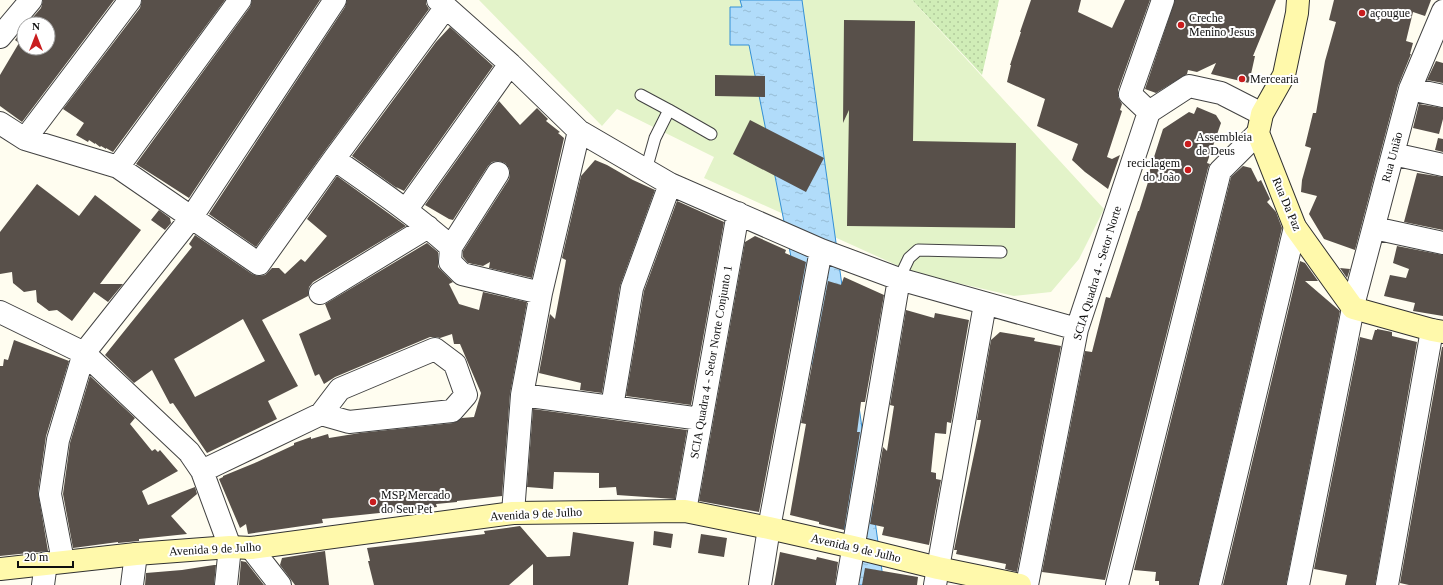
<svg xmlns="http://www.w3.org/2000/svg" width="1443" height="585" viewBox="0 0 1443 585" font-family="'Times New Roman',serif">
<defs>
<pattern id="grass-dots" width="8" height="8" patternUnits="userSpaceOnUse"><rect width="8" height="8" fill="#d0edb7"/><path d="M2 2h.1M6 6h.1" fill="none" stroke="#b1ca9c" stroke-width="1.8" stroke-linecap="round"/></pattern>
<pattern id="water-ripples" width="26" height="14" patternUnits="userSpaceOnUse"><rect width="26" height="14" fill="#b1dcfa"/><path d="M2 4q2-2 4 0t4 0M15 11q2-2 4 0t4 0" fill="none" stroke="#97bcd5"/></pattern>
</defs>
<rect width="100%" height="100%" fill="#fffdf0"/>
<path fill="url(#grass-dots)" d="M912 0H999L982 75 973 65Z"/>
<path fill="#e3f3c9" d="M479 0H912L1104 209 1079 259 1051 292 1014 296 914 273 704 178 714 157 617 109 602 126Z"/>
<path fill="url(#water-ripples)" stroke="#338fd6" d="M740 0H802L884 585H856L749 45H730V7H742Z"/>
<path fill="#58504a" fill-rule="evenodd" d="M43 0H114L22 122 0 106V75L19 43 15 40 24 28V48H48V24H27L41 8Z
M142 0H225L113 152 106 148V149L101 146 100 147 95 143V144L89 140 88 142 76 135 84 123 63 109 140 8Z
M252 0H320L189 198 136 164 250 7Z
M347 0H426V4L429 9 324 152 256 247 209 214 345 7Z
M1031 0H1081L1078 12 1112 28 1125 0H1150L1118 90V97L1122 104 1120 110 1122 111 1107 157 1112 159 1120 155 1108 189 1085 172 1072 160 1078 144 1037 126 1045 99 1007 82 1011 65H1010L1021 32H1020Z
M1175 0H1276L1253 56H1255L1249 83 1211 74 1216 63 1197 72 1188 70 1187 74 1156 93 1145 89Z
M1334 0H1431L1425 16 1413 12 1406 41 1413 43 1410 54H1411L1398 86 1355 250 1324 239 1309 214 1317 196 1301 192 1302 180 1311 148 1305 146 1313 113H1316L1325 61 1336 22 1329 20Z
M844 20 915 21 913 141 1016 143 1015 228 847 226 849 110 843 123Z
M450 27 493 66 404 191 396 187 398 189 352 156 436 42Z
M1436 61 1443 63V83L1427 80Z
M715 75 765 76V97L715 96Z
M499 101 520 125 537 108 548 119 546 121 560 132 558 133 564 138 532 278 489 268 490 262 483 266 468 263 463 257V251L509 179 510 174 509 168 505 163 498 161 492 162 488 166 453 220 449 219 425 205Z
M1419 104 1443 108V119L1439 134 1413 128Z
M1197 107 1216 115 1221 123 1207 163 1210 164 1208 168 1105 580 1042 572 1085 351 1092 352 1106 297 1110 298 1138 211H1139L1149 179H1147L1163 129 1189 112 1194 114Z
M750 120 824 158 806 192 733 154Z
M1438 138 1443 139V152L1435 150Z
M595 160 607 165 633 180 655 190 620 286 602 393 580 390 581 383 539 373 550 314 555 319 565 266 566 260 562 258 581 176Z
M1243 166 1251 168 1258 182 1261 180 1270 199 1267 202 1276 212 1282 228 1198 585H1159V581H1155L1156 572 1134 570 1231 177Z
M1417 173 1443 177V230L1404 222Z
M337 176 406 226 313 282 309 287 308 296 262 320 298 386 268 401 277 419 207 453 173 403 170 404 152 370 134 383 105 355 192 247 189 244 195 235 252 274 258 276 265 275 272 268H279L285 274 301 259 305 262 327 236 307 219ZM243 319 265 361 195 397 174 359Z
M37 184 79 216 95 195 141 230 100 284H123L108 302 94 292 72 321 57 310 49 311 37 302 36 290 24 292 13 283 12 272 0 274V232Z
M677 201 724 222 691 405 626 396 644 291Z
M159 210 170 218 171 223 165 230 151 220Z
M755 236 786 250 785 253 806 262 759 512 699 501 745 242Z
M427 243 438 252V267L453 282 449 284 459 304 479 310 483 292 527 302 510 394 502 496 457 501V502L436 504 437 507 322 519 323 523 248 534 246 524 240 528 219 479 223 477V476L257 462 294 445V443L311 437V439L328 434 329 438 360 433 453 423 462 418 474 417 481 393 460 344H454L452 334 440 338 436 337H430L335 377 324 384 319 374 315 376 299 334 331 319 325 304Z
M1397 246 1443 255V316L1413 311 1415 303 1384 296 1390 275 1406 278 1409 269 1393 263Z
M1300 261 1305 263 1318 281H1305L1340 311 1286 585H1223Z
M1340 268 1350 269 1347 278Z
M844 277 884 295 865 402H861L857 432H860L844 530 819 524V522L790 515 806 424 801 423 828 281 841 285Z
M906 310 934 318 935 313 969 320 951 423 947 422 946 434 935 433 931 472 936 473V479L941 480 929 545 882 535 884 527 870 524 883 447 887 451 894 406 890 405Z
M1377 329 1392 332V336L1417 342 1375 585H1345L1347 575 1314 569 1360 337 1372 340 1375 330H1377Z
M1000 332 1035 338 1034 341 1061 346 1017 572 1005 569 1006 564 956 554 957 550H954L980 426 981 420H977L991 340Z
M14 340 69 361 46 436 38 492 48 551 0 556V366H3L4 359 8 360Z
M1442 347H1443V585H1409L1400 583Z
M90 376 135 418 130 424 152 451 155 449 158 452 160 450 178 471 142 491 148 505 195 487 197 494 171 516 187 534 139 539V541L118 543V542L73 548 63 494 70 443Z
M533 409 687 430 675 499 617 495 616 487 599 488V473L554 472 553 489 527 487Z
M520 526 547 557 570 556 573 532 634 542 628 585H533V564L509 585H374L368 561H370L367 548 485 534 484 531Z
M654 531 673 534 671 548 653 545Z
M701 534 727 538 724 557 698 553Z
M325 551 329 585H295L280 565 282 558Z
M780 552 816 560 817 557 838 562 835 585H774Z
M241 561 246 562 264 585H239Z
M214 565H216L214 585H145L146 573 182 570Z
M865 568 918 577 917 585H862Z"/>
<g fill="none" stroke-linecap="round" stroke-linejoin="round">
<g stroke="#424242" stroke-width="13">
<path id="lane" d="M641 95 669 110
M646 170 655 138 669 110 711 134
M899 279 909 258 918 250 1001 252"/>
</g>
<g stroke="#424242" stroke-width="24">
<path id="street" d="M438 0 510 64 579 131 670 184 821 250 899 279 1077 329
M0 37 31 0
M1410 89 1443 96
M1149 112 1130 94 1163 0
M0 123 25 139 118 167 259 264 334 159 446 7
M25 139 130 0
M1393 154 1443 165
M334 159C374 187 414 214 451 247
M118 167 240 0
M498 173 451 247 450 262 462 274 541 293
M406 210 510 64
M1374 228 1443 243
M320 293 428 227
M0 312 84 353 189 452 202 471 230 547 226 585
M522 395 701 419
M612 407 632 288 670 184
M202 471 321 414 349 422 452 411 466 395 455 364 435 349 340 389 321 414
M685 511 738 213
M513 513 522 395 541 293 579 131
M251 548 280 585
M63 561 50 494 58 440 84 353 191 218 335 0
M43 585 46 563
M132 585 136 554
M760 585 769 528 821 250
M847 585 899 279
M935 585 985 304
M1027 585 1077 329 1149 112 1189 86 1221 93 1262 114
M1117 585 1220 171 1258 133
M1210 585 1295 227
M1298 585 1355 298 1410 89 1443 11
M1387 585 1432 330"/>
</g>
<g stroke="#313131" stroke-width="24">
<path id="secondary" d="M1298 0 1297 13 1284 75 1262 114 1258 133 1295 227 1353 308 1432 330 1443 332
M0 569 136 554 230 547 251 548 513 513 685 511 769 528 853 547 938 568 1020 585"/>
</g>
<use href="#lane" stroke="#fff" stroke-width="11"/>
<use href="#street" stroke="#fff" stroke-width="22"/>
<use href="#secondary" stroke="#fff9ab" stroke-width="22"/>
</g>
<g fill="#c91d1e" stroke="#fff" stroke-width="1.5">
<circle cx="1362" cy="13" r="4"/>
<circle cx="1181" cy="25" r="4"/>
<circle cx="1242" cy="79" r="4"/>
<circle cx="1188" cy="144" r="4"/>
<circle cx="1188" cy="170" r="4"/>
<circle cx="373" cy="502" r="4"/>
</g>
<g text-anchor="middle" stroke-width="4" stroke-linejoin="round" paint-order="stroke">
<g font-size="12" fill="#0f0f0f" stroke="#fff" text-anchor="start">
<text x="1370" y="17">açougue</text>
<text x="1189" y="22">Creche<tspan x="1189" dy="14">Menino Jesus</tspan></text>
<text x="1250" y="83">Mercearia</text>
<text x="1196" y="141">Assembleia<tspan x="1196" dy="14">de Deus</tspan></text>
<text x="1180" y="167" text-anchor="end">reciclagem<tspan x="1180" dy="14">do João</tspan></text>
<text x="381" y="499">MSP Mercado<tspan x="381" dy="14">do Seu Pet</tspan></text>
</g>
<g font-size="12" fill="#0f0f0f" stroke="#fff">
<text transform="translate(1392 157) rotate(-75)" y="4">Rua União</text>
<text transform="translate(1287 204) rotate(67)" y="4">Rua Da Paz</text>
<text transform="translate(1097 273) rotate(-73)" y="4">SCIA Quadra 4 - Setor Norte</text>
<text transform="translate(711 362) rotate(-80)" y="4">SCIA Quadra 4 - Setor Norte Conjunto 1</text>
<text transform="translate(536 514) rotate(-3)" y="4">Avenida 9 de Julho</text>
<text transform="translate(856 548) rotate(13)" y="4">Avenida 9 de Julho</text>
<text transform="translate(215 549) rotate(-3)" y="4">Avenida 9 de Julho</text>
</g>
</g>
<g transform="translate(36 36)"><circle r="19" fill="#ffffff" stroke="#9f9f9f"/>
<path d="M0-3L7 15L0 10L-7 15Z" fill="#c91d1e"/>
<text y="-6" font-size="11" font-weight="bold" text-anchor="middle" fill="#0f0f0f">N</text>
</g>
<path d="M18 561v6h55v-6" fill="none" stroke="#0f0f0f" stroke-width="2"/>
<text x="24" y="561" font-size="12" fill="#0f0f0f" stroke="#ffffff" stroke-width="3" paint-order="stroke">20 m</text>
</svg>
